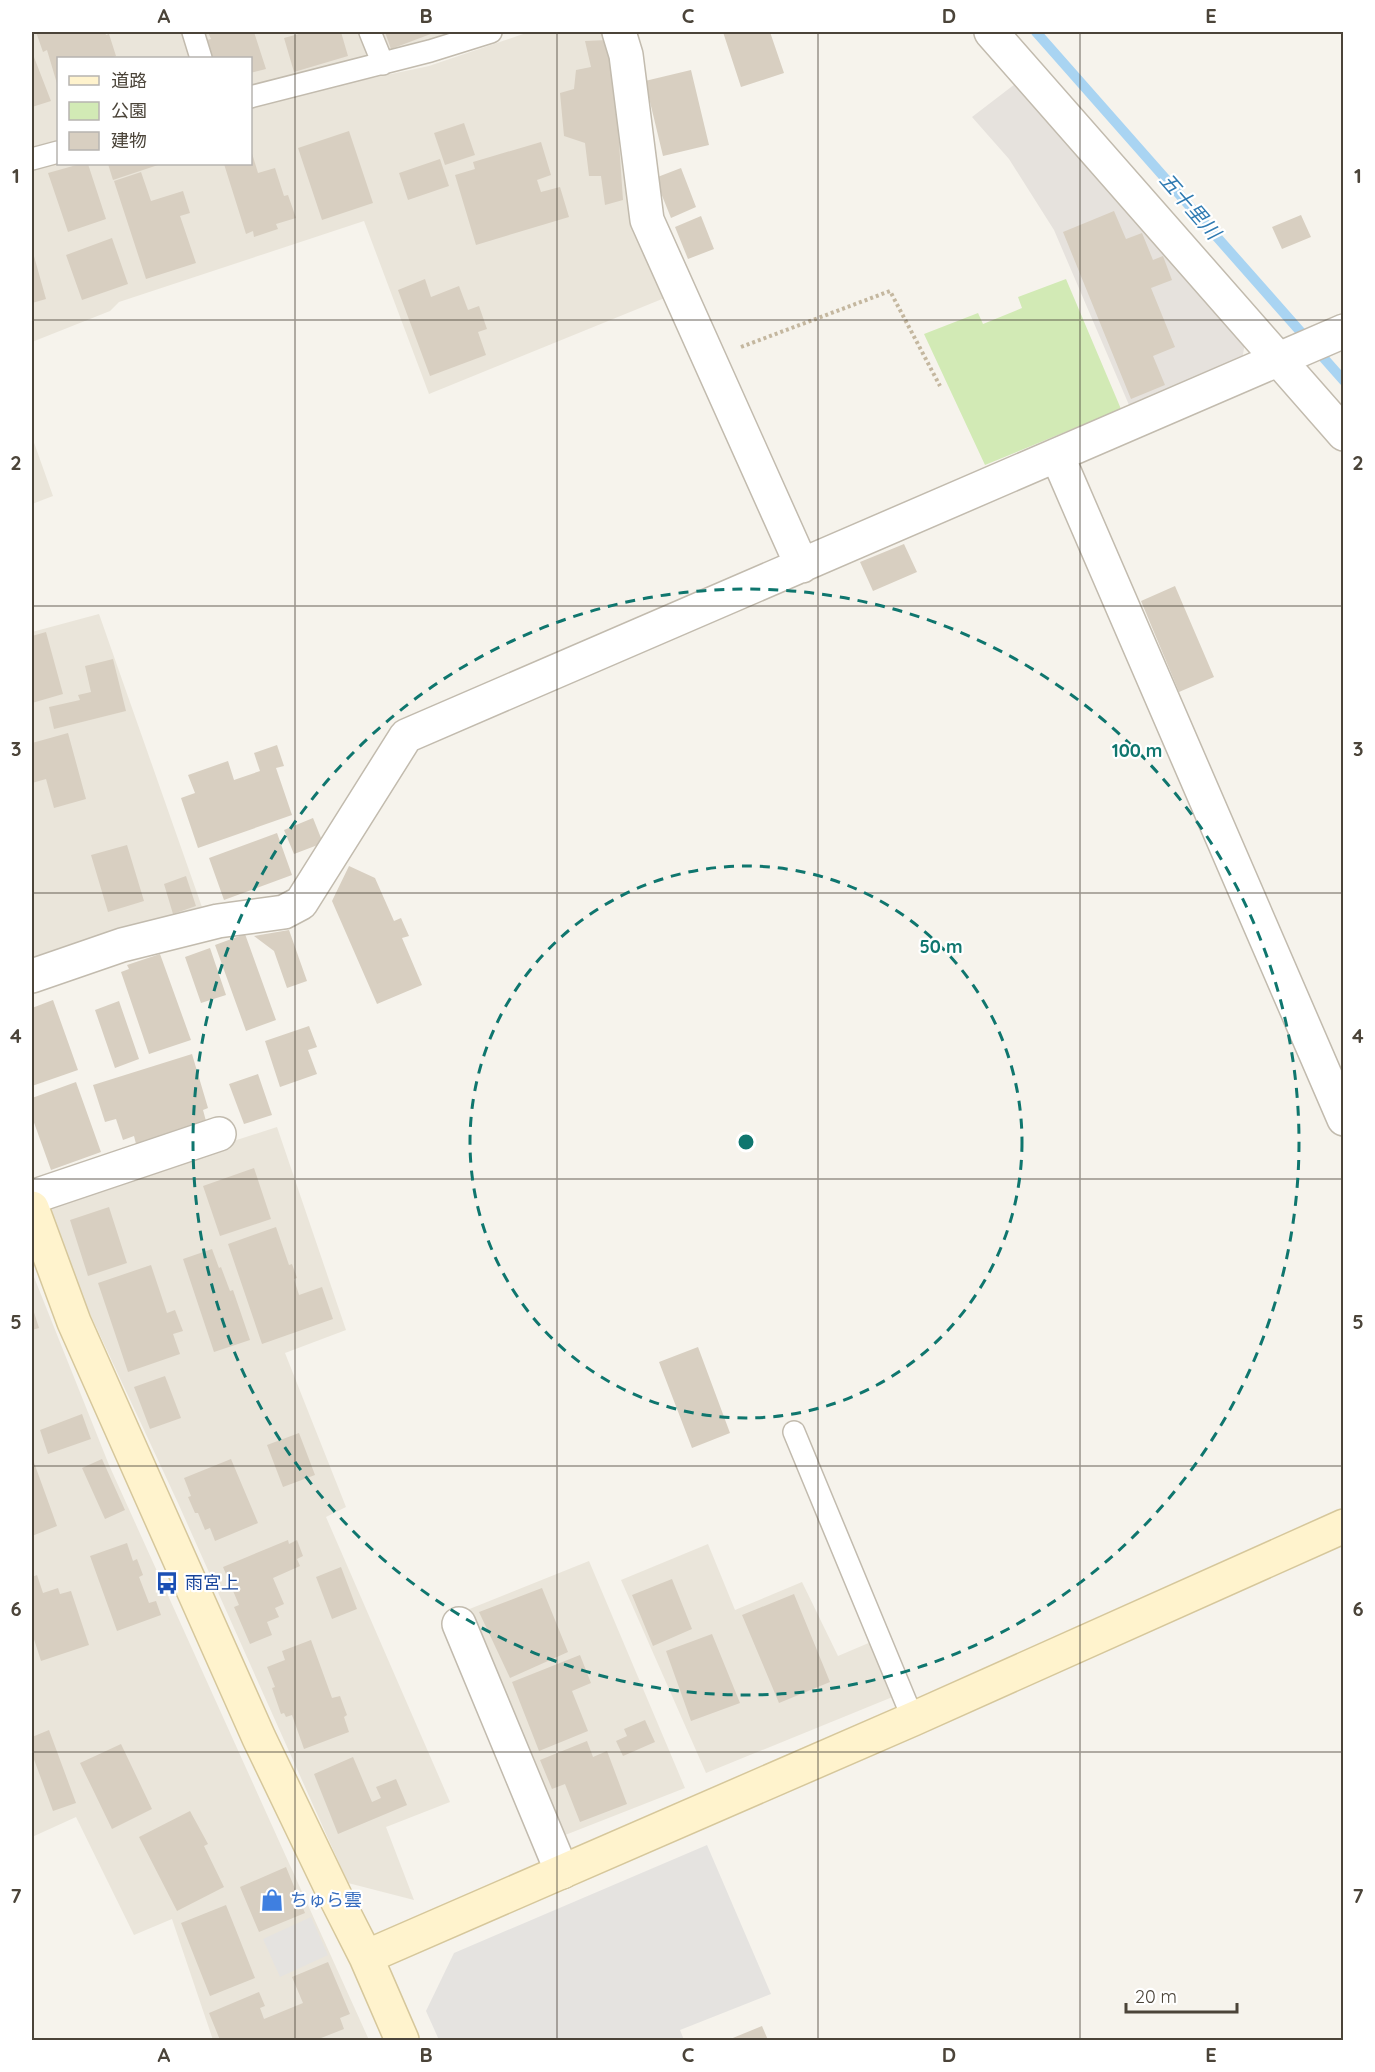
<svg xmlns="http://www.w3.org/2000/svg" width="1375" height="2072" viewBox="0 0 1375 2072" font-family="Quicksand,'Noto Sans JP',sans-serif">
<rect width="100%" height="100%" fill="#f6f3ec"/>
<path fill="#eae5da" d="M32 32H463L429 43 251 85 250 58H58V140L32 148Z
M529 32H610L620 60 627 202 667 297 429 394 364 221 119 302 110 311 32 342V170L58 163 250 164 251 108 302 93 429 66Z
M32 437 53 496 32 504Z
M99 614 203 910 32 963V632Z
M277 1127 346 1330 285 1353 346 1507 326 1517 450 1802 386 1827 414 1900 348 1883 178 1503 78 1288 48 1201Z
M32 1272 109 1465 369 2040H213L172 1919 134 1935 76 1817 32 1837Z
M708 1544 735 1610 802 1582 838 1656 871 1642 895 1696 706 1773 621 1580Z
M589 1561 685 1788 555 1839 462 1612Z"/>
<path fill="#e6e2dd" d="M1019 81 1246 337 1242 360 1129 405 1054 230 1009 159 972 117Z"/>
<path fill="#d2eab5" d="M1066 279 1121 409 985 465 924 334 978 313 983 324 1022 308 1018 297Z"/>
<path fill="#e5e3e0" d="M707 1845 771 1994 680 2030 684 2040H439L426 2011 454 1953Z
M311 1917 328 1955 280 1977 263 1939Z"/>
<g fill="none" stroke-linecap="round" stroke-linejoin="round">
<path stroke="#a9d4f2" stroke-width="10" d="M1036 32 1344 381"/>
</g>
<path fill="#d8cfc1" d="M36 32H105L106 35 109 34 116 56 110 58H58V87L47 50 43 52Z
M208 32H254L266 69 250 73V58H213L207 40 211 39Z
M306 32H341L348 56 294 72 284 38Z
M385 32H436L391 49Z
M723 32H770L784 73 741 87Z
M608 40 614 71 623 200 605 205 601 176H589L585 143 564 136 560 93 574 89 576 70 591 67 585 41Z
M32 52 51 101 32 107Z
M691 70 709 145 663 156 645 81Z
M464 123 475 155 445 165 434 133Z
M349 131 373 203 322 220 298 148Z
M541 142 551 175 537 180 541 192 560 187 569 217 476 245 455 175 475 169 473 162Z
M251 150 258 173 275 168 284 196 288 195 296 218 276 224 278 229 254 237 253 231 246 234 224 164H250Z
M440 159 449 186 408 200 399 173Z
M80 164H88L106 219 68 232 48 173Z
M108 164H161L113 180Z
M681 168 696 207 671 218 655 178Z
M141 172 151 201 183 191 190 213 180 216 196 263 146 279 114 181Z
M1114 211 1126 239 1142 233 1153 260 1163 256 1172 280 1151 288 1175 347 1153 356 1165 385 1131 399 1063 232Z
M1301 215 1311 237 1282 249 1272 227Z
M701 216 714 249 688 259 675 227Z
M112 238 128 284 82 300 66 255Z
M32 249 46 299 32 303Z
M425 279 431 297 459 286 468 310 479 306 487 329 478 332 486 355 430 376 398 290Z
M904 544 917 572 873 591 860 562Z
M1175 586 1214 677 1179 692 1141 601Z
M46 632 63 694 32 703V636Z
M113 659 126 711 54 729 49 707 80 700 78 695 91 692 85 666Z
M68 733 86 799 54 808 46 779 32 783V743Z
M277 745 284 766 276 768 292 815 198 848 181 798 195 793 188 775 228 761 234 780 260 771 254 753Z
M313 818 323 843 294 854 284 830Z
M277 833 292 875 224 900 209 858Z
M127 845 144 901 108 912 91 855Z
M349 866 375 878 394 921 401 918 409 936 402 938 422 985 377 1004 332 901Z
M186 876 196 906 173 914 164 884Z
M289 930 307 981 287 988 274 951 254 936Z
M245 934 276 1020 246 1031 215 945Z
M210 948 226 995 201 1003 185 957Z
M160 954 191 1040 149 1054 121 972 129 969 127 965Z
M53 1000 78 1070 32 1086V1008Z
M119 1001 139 1059 115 1068 95 1010Z
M309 1026 317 1047 308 1050 317 1074 280 1087 265 1041Z
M192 1054 208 1108 203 1110 206 1121 136 1144 134 1136 123 1140 116 1119 105 1122 93 1085Z
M258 1074 272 1115 244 1124 229 1084Z
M76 1082 101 1152 51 1170 32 1117V1098Z
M254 1168 271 1219 220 1236 203 1186Z
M109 1207 127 1263 88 1276 70 1220Z
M276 1227 289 1265 292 1264 297 1278 294 1279 299 1295 322 1287 333 1319 262 1344 228 1244Z
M212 1249 219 1268 221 1267 230 1291 233 1290 250 1340 214 1352 183 1259Z
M151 1265 167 1313 175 1310 183 1331 173 1334 180 1354 128 1372 98 1283Z
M32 1306 39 1328 32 1330Z
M698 1347 730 1433 692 1448 659 1362Z
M165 1376 181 1418 150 1429 134 1387Z
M82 1414 91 1439 48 1454 40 1430Z
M299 1433 315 1475 283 1487 267 1445Z
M32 1457 57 1526 32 1536Z
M102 1459 125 1510 105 1519 82 1468Z
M231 1459 258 1523 215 1541 210 1528 205 1530 198 1513H195L188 1497 191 1496 184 1478Z
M288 1540 289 1544 297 1540 303 1556 297 1559 300 1566 273 1578 284 1604 275 1608 279 1617 267 1622 272 1635 250 1644 234 1607 239 1605 223 1567Z
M127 1543 133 1561 137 1559 143 1575 139 1577 149 1603 156 1601 161 1615 117 1631 90 1556Z
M341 1567 357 1609 332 1619 316 1577Z
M37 1575 43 1593 58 1588 60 1594 71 1591 89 1645 41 1661 32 1633V1577Z
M672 1579 692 1629 653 1646 632 1595Z
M542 1588 568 1652 510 1678 479 1612Z
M794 1594 830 1682 779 1703 742 1615Z
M712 1634 740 1703 691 1721 666 1651Z
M311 1640 332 1698 340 1696 347 1715 344 1717 349 1732 304 1749 292 1715 286 1717 284 1713 281 1714 272 1688 275 1687 267 1667 285 1660 282 1651Z
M580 1655 591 1683 572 1691 588 1731 539 1751 512 1682Z
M645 1720 655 1742 623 1756 616 1741 627 1736 624 1729Z
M49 1730 76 1803 53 1811 32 1754V1737Z
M587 1741 593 1757 607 1751 627 1804 580 1822 565 1784 552 1789 540 1760Z
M121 1744 152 1809 112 1829 80 1763Z
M353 1757 372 1802 381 1798 376 1787 396 1779 407 1805 338 1834 314 1774Z
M190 1811 208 1844 204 1846 224 1887 177 1911 139 1837Z
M286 1867 305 1913 259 1932 240 1887Z
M226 1905 255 1978 210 1996 181 1923Z
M328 1962 350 2014 340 2018 344 2029 316 2040H220L209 2013 259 1992 265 2006 260 2008 264 2019 303 2003 292 1977Z
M762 2026 768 2040H728Z"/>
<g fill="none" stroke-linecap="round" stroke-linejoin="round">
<g stroke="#c2bbae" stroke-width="24">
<path id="lane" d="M193 32 201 58
M370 32 383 64
M250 97 430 51 491 32
M32 159 58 152
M794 1432 913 1719"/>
</g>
<g stroke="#c2bbae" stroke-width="36">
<path id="street" d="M619 32 626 55 647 220 802 566
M991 32 1344 434
M1057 455 1344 1119
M32 976 122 945 218 921 284 912 301 903 406 736 1344 331
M32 1197 219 1134
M459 1624 562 1872"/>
</g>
<g stroke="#d6c79b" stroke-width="36">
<path id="secondary" d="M32 1208 74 1322 259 1738 337 1900 366 1957 402 2040
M366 1957 913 1719 1344 1526"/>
</g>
<path stroke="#c4b79f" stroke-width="4" stroke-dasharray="3 3" stroke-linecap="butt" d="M741 347 890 291 940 386"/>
<use href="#lane" stroke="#fff" stroke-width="21"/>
<use href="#street" stroke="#fff" stroke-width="33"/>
<use href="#secondary" stroke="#fff3cd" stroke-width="33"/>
</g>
<path fill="none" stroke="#4b4439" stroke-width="1.5" stroke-opacity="0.55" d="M295 32V2040M557 32V2040M818 32V2040M1080 32V2040M32 320H1344M32 606H1344M32 893H1344M32 1179H1344M32 1466H1344M32 1752H1344"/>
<g fill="none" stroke="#0f766e" stroke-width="3" stroke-dasharray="10 8">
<circle cx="746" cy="1142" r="276"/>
<circle cx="746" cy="1142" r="553"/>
</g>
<defs>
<g id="bus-bare" transform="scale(1.8)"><path d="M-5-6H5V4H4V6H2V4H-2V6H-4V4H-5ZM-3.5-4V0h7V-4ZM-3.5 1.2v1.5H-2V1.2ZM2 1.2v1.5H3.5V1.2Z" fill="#1a4fb4" stroke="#fff" stroke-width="2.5" paint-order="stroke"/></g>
<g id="shop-bare" transform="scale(1.8)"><path d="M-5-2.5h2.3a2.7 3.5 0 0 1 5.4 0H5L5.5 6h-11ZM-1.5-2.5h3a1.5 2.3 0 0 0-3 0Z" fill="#3f7fe0" stroke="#fff" stroke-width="2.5" paint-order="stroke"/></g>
</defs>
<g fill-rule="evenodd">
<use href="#bus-bare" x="167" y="1583"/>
<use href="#shop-bare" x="272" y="1900"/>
</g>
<g text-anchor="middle" stroke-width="4.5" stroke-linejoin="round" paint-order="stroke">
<g font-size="18" fill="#164399" stroke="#fff" text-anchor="start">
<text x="185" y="1589">雨宮上</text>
</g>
<g font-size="18" fill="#366cbe" stroke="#fff" text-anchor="start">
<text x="290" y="1906">ちゅら雲</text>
</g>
<g font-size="20" font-style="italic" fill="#2e7ab2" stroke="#fff">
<text transform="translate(1190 206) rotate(49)" y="7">五十里川</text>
</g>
</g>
<circle cx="746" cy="1142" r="9" fill="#0f766e" stroke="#fff" stroke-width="3"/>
<g font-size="18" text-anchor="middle" font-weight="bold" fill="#0f766e" stroke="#fff" stroke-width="4.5" stroke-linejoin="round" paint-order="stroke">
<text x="1137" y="757">100 m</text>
<text x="941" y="953">50 m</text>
</g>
<rect width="1375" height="2072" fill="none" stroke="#ffffff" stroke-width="66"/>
<rect x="57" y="57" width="195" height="108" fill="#ffffff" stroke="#b7b4b0" stroke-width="1.5"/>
<rect x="69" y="76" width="30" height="9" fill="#fff3cd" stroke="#b7b4b0" stroke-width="1.5"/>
<text x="111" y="87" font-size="18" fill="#4b4439">道路</text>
<rect x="69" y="102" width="30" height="18" fill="#d2eab5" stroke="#b7b4b0" stroke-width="1.5"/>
<text x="111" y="117" font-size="18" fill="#4b4439">公園</text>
<rect x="69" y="132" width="30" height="18" fill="#d8cfc1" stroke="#b7b4b0" stroke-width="1.5"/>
<text x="111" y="147" font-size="18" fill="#4b4439">建物</text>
<path d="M1126 2003v9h111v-9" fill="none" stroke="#4b4439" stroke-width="3"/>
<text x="1135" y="2003" font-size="18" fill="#4b4439" stroke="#ffffff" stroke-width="4.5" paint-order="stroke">20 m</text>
<rect x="33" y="33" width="1309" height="2006" fill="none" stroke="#4b4439" stroke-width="2"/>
<g font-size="20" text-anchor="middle" font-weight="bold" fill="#4b4439">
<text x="164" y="23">A</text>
<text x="426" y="23">B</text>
<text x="688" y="23">C</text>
<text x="949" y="23">D</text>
<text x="1211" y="23">E</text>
<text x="16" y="183">1</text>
<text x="1358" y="183">1</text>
<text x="16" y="470">2</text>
<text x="1358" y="470">2</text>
<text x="16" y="756">3</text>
<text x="1358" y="756">3</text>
<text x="16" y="1043">4</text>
<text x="1358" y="1043">4</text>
<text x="16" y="1329">5</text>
<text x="1358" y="1329">5</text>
<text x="16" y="1616">6</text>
<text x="1358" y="1616">6</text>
<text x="16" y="1903">7</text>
<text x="1358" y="1903">7</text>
<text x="164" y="2062">A</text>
<text x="426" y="2062">B</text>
<text x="688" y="2062">C</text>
<text x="949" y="2062">D</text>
<text x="1211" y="2062">E</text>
</g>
</svg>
